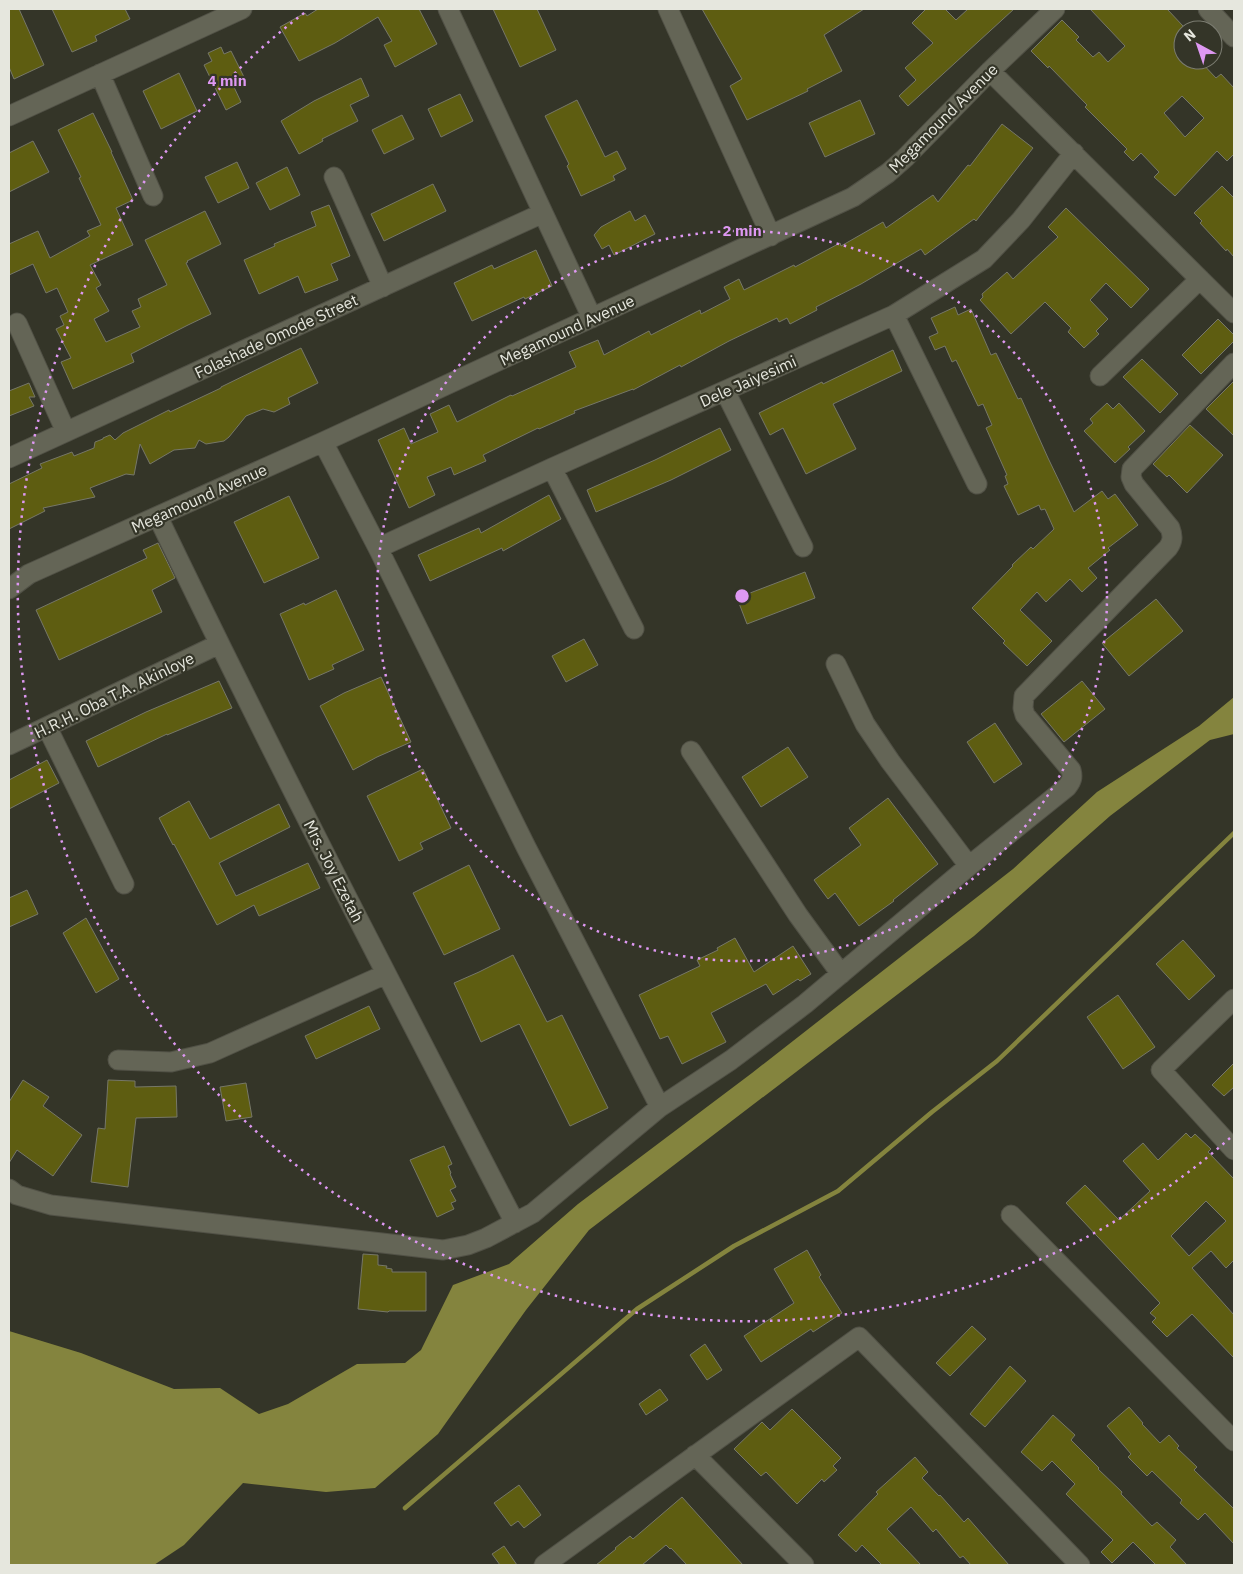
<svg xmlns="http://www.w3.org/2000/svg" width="1243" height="1574" viewBox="0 0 1243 1574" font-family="'IBM Plex Sans',sans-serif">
<rect width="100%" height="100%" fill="#343528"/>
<path fill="#84843e" d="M1234 697V734L1210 740 1110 816 974 936 589 1230 526 1310 438 1434 375 1488 326 1492 243 1483 184 1545 154 1565H9V1331L81 1353 174 1389 220 1388 259 1414 288 1404 357 1364 405 1363 421 1350 453 1285 509 1264 578 1204 752 1073 1013 869 1097 792 1199 726Z"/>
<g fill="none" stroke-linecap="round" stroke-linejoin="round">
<path stroke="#84843e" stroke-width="4.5" d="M405 1508 637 1309 734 1246 838 1191 932 1112 997 1061 1234 833"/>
</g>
<path fill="#5e5d11" stroke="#767768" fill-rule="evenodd" d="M9 9H19L44 65 14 79 9 67Z
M52 9H125L130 19 95 36 97 41 72 52Z
M318 9H419L437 44 395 67 384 45 392 41 378 17 335 43 299 61 280 27 305 13 307 16Z
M493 9H537L556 50 520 67Z
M702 9H864L824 35 842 71 807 89 808 91 747 120 730 86 742 79Z
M926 9H945L956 20 968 9H1014L908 106 899 96 916 80 905 68 933 43 912 23Z
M1090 9H1167L1183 26V60H1199L1216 78 1221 74 1234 88V154L1227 161 1217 151 1175 196 1154 177 1159 172 1141 153 1133 161 1124 152 1127 149 1085 107 1087 105 1049 66 1048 68 1031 51 1062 20 1079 37 1076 40 1093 57 1099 52 1108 62 1125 46ZM1182 96 1204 118 1185 137 1164 113Z
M221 47 224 54 231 51 245 79 233 85 241 102 226 110 204 65 212 61 208 53Z
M179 73 197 111 161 129 143 91Z
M361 78 369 96 350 105 358 121 322 139 323 141 299 154 281 121 314 101Z
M460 94 473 121 441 137 428 109Z
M577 100 605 157 617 151 626 169 613 176 615 180 581 196 567 166 569 164 545 116Z
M860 100 875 134 825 157 809 123Z
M93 113 112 152H111L133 200 116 208 133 245 90 265 101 285 96 288 109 311 94 319 106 342 140 327 132 311 141 307 138 299 167 285 145 240 205 211 221 244 187 261 188 262 186 263 211 314 188 325 131 354 134 362 73 389 61 362 71 358 56 329 64 325 60 316 68 312 57 288 46 293 33 264 9 275V244L38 231 50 258 90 236 87 231 101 225 79 178 81 177 58 130Z
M402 115 414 139 384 154 372 130Z
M1002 124 1033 148 976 221 974 219 925 255 921 249 861 284 816 307 817 310 790 324 787 318 779 322 777 318 729 341 681 367 680 365 633 390V389L574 411 575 413 539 429 538 428 483 455 486 461 454 475 451 467 427 477 435 495 409 508 378 440 404 428 411 444 438 432 430 414 449 405 457 422 511 395 512 396 576 367 569 352 598 340 604 355 649 331 651 335 700 310 701 314 730 299 724 287 739 279 744 290 794 265 795 267 840 243 841 246 883 222 886 228 933 195 938 202 968 165 970 166Z
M33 141 49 172 9 192V153Z
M237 162 249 188 218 203 205 177Z
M287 167 300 195 270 210 256 183Z
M433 184 446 211 384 241 371 214Z
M1222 186 1234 198V257L1227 249 1226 251 1200 223 1202 221 1194 213Z
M329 205 350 256 331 264 338 280 305 293 298 276 259 294 244 260 275 246 274 244 316 226 311 212Z
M1066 208 1149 289 1131 308 1106 283 1090 300 1108 319 1096 331 1099 334 1084 348 1068 332 1071 328 1045 302 1011 334 980 300 983 297 982 294 1007 272 1013 279 1058 237 1048 227Z
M630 211 635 221 645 215 655 234 614 255 609 245 602 249 594 235 601 227Z
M536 250 552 286 525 299 524 297 472 321 454 283 492 265 494 269Z
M955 307 958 315 971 309 991 355 996 353 1018 399 1021 398 1048 458 1074 512 1102 491 1108 499 1115 494 1138 525 1108 548 1110 550 1088 568 1097 578 1082 592 1070 579 1046 602 1037 592 1020 610 1052 641 1027 666 1003 643 1005 641 972 608 1013 566 1012 565 1031 547 1033 549 1054 529 1045 509 1041 510 1039 505 1018 515 1004 486 1008 484 1005 476 1007 475 986 428 992 425 983 404 978 406 956 360 952 362 945 346 935 350 929 337 938 333 931 318Z
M1218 319 1234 335V341L1201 374 1182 355Z
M301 348 318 383 288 398 290 404 274 412 263 409 246 416 229 437 224 441 206 444 199 440 195 448 174 450 150 464 140 444 134 475 126 474 90 488 95 497 43 508 45 511 9 529V484L42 468 40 464 72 452 74 456 94 448 95 442 103 439V438L110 435 115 440 123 433 169 410 170 412 221 388V387Z
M893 350 902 371 833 404 856 449 806 474 783 428 770 435 759 413 822 382 823 384Z
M1142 359 1178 394 1160 413 1123 377Z
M1234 381V436L1206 409Z
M29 383 35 397H29L34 406 9 416V391Z
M1107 403 1113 409 1119 403 1145 431 1128 447 1130 449 1115 463 1084 431 1093 423 1090 419Z
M1190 425 1223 455 1187 493 1169 475 1167 477 1153 464Z
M720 428 731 450 671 480 596 512 587 490 655 460Z
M549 495 561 519 503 551 502 548 430 581 418 555 479 528 481 533Z
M289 496 319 558 264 583 234 522Z
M158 543 175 578 152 590 162 612 59 660 36 610 147 558 143 550Z
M805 572 815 598 747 624 737 598Z
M336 590 364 650 332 665 334 669 309 680 280 614 304 603 305 605Z
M1156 599 1183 631 1129 676 1102 643Z
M584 639 598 665 566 682 552 656Z
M381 677 411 742 377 757 353 770 320 706 344 693Z
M219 681 232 708 167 735V734L98 767 86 741 146 712Z
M1082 681 1105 709 1064 742 1041 714Z
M995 723 1022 764 994 783 967 742Z
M788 747 808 777 761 807 742 777Z
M47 760 59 783 9 809V780Z
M423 769 451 828 420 843 423 849 399 861 367 796Z
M888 798 938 864 893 900 894 901 859 926 835 893 828 899 814 880 861 845 849 828Z
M189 801 210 839 279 804 290 827 219 863 236 896 308 863 320 888 259 916 254 905 217 925 174 844 173 845 159 818Z
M469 865 500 929 444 955 413 893Z
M27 890 38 914 9 927V898Z
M86 918 119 979 96 993 63 933Z
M735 938 754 972 793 946 811 974 800 981 798 979 773 995 766 984 711 1013 726 1042 682 1064 668 1036 660 1039 639 995 700 966 697 960 718 950 717 948Z
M1183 940 1215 976 1189 1000 1156 964Z
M513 955 547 1022 562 1015 608 1108 570 1126 520 1025 519 1024 481 1042 454 983 479 972Z
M1118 995 1155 1047 1123 1069 1087 1017Z
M369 1006 380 1029 316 1059 305 1036Z
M1234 1063V1087L1224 1096 1212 1085Z
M23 1080 49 1097 43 1106 82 1135 53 1176 17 1150 9 1163V1102Z
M108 1080 135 1081V1087L176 1086 177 1117 136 1118 128 1187 91 1182 98 1128 105 1129Z
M246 1083 252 1117 226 1121 220 1087Z
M1186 1133 1191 1138 1195 1134 1211 1149 1208 1152 1234 1179V1260L1226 1268 1211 1251 1192 1268 1234 1315V1358L1192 1314 1167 1337 1152 1322 1156 1318 1150 1313 1160 1303 1066 1203 1085 1185 1119 1220 1150 1191 1123 1161 1143 1143 1158 1160ZM1206 1201 1226 1221 1189 1256 1171 1236Z
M444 1146 452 1164 448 1166 451 1173 450 1174 456 1187 450 1190 456 1201 451 1203 454 1209 437 1217 410 1160Z
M807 1250 821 1275 819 1277 842 1313 813 1332 811 1329 761 1362 744 1336 794 1303 774 1269Z
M363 1254 378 1255V1265L387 1266 386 1268 392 1269V1272H426V1311H389L388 1312 358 1309Z
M972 1326 986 1339 950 1376 936 1363Z
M705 1344 722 1370 707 1380 690 1355Z
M1010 1366 1026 1381 985 1427 970 1414Z
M660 1389 668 1400 646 1415 639 1404Z
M1129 1407 1143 1423 1142 1424 1160 1443 1169 1435 1179 1446 1177 1448 1197 1467 1194 1470 1234 1509V1544L1205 1513 1198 1520 1180 1503 1182 1500 1152 1471 1147 1476 1128 1457 1131 1454 1107 1426Z
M792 1409 841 1458 833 1466 837 1470 824 1482 822 1479 797 1504 766 1472 761 1476 734 1449 762 1422 770 1430Z
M1053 1415 1075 1435 1071 1440 1099 1468 1098 1469 1122 1492 1121 1494 1152 1526 1157 1522 1176 1540 1170 1547 1187 1565H1156L1133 1542 1112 1563 1101 1552 1113 1540 1066 1494 1075 1484 1052 1461 1042 1471 1021 1452Z
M915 1457 928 1472 922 1478 939 1496 940 1495 964 1522 968 1518 1009 1565H971L963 1556 960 1558 936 1529 933 1532 911 1507 887 1529 921 1565H882L862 1545 856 1552 838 1535 878 1494 876 1492Z
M519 1485 541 1515 524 1528 518 1521 511 1526 494 1503Z
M682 1497 743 1565H687L671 1548 670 1549 666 1545 642 1565H596L616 1549 615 1548 630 1536 633 1539Z
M504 1546 517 1565H500L492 1554Z"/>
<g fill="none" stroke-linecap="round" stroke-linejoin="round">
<g stroke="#515146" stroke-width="21">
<path id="minor" d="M448 9 592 318
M668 9 771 236
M1208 9 1234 37
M990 71 1234 313
M100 74 153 196
M9 116 242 9
M334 177 383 287
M894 315 977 484
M17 323 66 432
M1100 376 1200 279
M725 391 803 547
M323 442 378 548 526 847 660 1107
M9 458 543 213
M552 468 634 629
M158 517C272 755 394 989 515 1223
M378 548 552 468 894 315 984 259 1021 220 1074 153
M9 589 29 574 323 442 853 197 888 173 905 158 990 71 1055 9
M836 664 865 724 890 761 969 866
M47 727 124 884
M9 745 219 644
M691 751 798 915 841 974
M1234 999 1161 1070 1234 1150
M118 1060 171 1062 210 1053 386 974
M9 1189 17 1195 51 1205 443 1250 468 1245 486 1238 533 1213 660 1107 731 1060 805 1004 969 866 1067 787C1072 781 1073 777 1071 770L1025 715 1023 708 1024 696 1168 548C1173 541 1173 536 1170 528L1134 484 1131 477 1132 469 1234 363
M1011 1215 1234 1441
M695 1455 804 1565
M544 1565 859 1337 1080 1565"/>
</g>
<use href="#minor" stroke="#646556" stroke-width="19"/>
</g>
<g fill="none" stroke="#de98f2" stroke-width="2.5" stroke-dasharray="2.5 5">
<circle cx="742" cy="596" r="365"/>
<path d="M1230 1138A729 729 0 1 1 308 10"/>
</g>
<g text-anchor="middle" stroke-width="4.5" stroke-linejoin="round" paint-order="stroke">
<g font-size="16" fill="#e6e7de" stroke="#343528">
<text transform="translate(943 118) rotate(-45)" y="6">Megamound Avenue</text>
<text transform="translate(567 330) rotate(-25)" y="6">Megamound Avenue</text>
<text transform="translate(276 336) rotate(-25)" y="6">Folashade Omode Street</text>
<text transform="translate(748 381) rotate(-24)" y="6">Dele Jaiyesimi</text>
<text transform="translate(199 498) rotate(-24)" y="6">Megamound Avenue</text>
<text transform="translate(114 695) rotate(-26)" y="6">H.R.H. Oba T.A. Akinloye</text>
<text transform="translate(334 871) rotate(63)" y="6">Mrs. Joy Ezetah</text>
</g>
</g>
<circle cx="742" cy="596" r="8" fill="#de98f2" stroke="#343528" stroke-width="2.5"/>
<g font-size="15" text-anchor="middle" font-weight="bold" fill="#de98f2" stroke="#343528" stroke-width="4.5" stroke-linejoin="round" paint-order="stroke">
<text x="227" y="86">4 min</text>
<text x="742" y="236">2 min</text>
</g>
<rect width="1243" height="1574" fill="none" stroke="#e6e7de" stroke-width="20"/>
<g transform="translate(1198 45) rotate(320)"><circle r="24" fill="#343528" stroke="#7b7c71"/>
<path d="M0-4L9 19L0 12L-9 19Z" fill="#de98f2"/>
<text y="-8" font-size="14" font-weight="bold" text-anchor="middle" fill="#e6e7de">N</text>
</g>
</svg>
